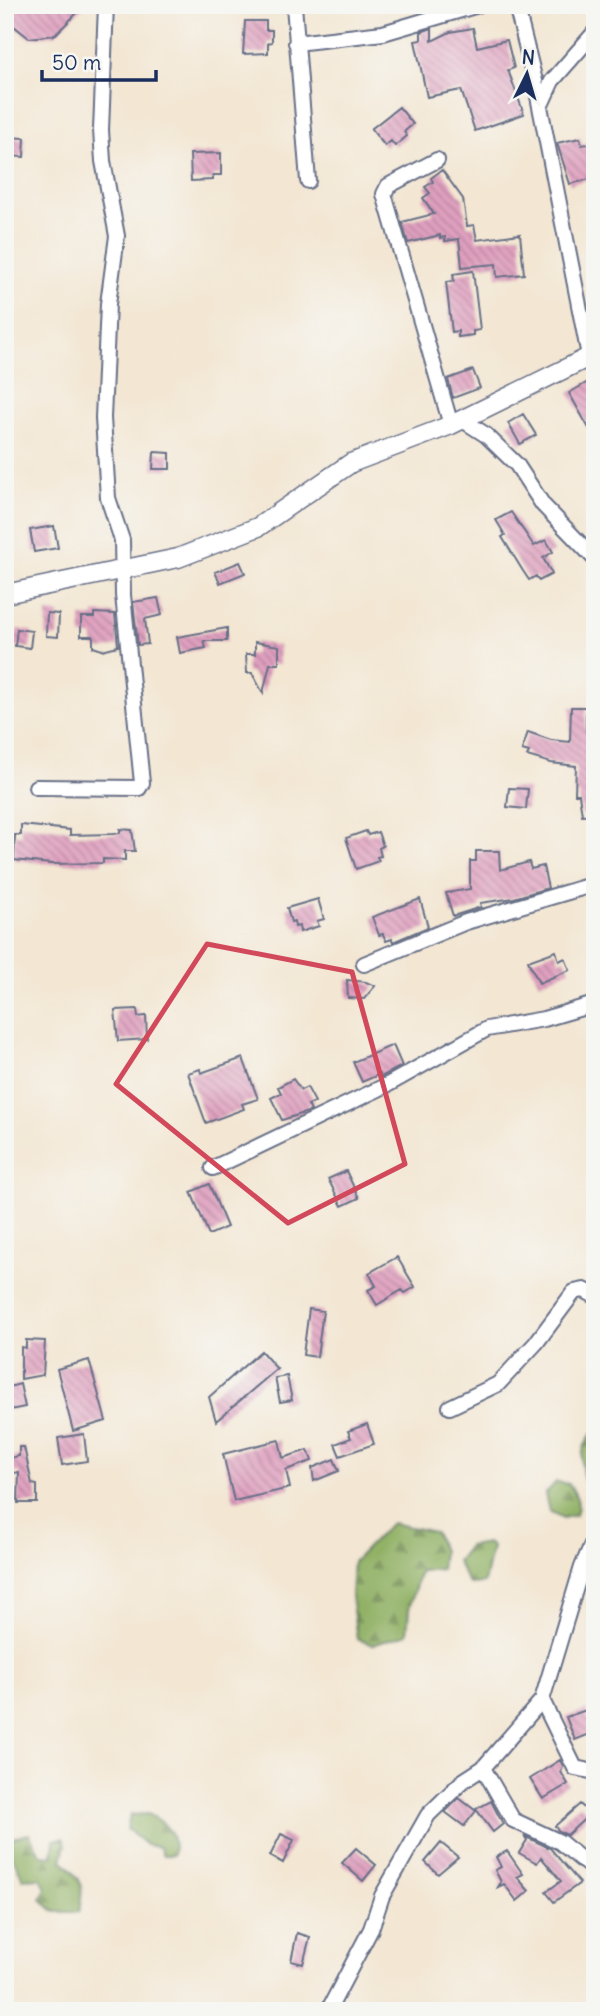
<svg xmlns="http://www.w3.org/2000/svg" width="600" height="2016" viewBox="0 0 600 2016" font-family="Delius,sans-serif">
<defs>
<pattern id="forest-firs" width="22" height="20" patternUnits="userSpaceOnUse" patternTransform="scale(1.75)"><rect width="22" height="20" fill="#91b165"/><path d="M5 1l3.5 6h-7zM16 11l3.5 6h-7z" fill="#769056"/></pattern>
<pattern id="building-back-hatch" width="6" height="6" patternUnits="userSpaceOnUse" patternTransform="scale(1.75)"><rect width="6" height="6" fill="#e0a0bf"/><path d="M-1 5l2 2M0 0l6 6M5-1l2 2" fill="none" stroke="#b5839e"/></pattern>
</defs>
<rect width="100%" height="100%" fill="#f6f6f2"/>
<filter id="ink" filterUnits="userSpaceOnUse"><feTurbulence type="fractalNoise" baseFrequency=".0143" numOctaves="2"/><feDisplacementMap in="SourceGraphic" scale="14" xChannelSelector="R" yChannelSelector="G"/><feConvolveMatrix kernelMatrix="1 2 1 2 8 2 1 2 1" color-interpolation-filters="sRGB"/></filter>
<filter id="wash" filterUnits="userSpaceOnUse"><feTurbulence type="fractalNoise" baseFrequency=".00686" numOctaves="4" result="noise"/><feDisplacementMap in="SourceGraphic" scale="28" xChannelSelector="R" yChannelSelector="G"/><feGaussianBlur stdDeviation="1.57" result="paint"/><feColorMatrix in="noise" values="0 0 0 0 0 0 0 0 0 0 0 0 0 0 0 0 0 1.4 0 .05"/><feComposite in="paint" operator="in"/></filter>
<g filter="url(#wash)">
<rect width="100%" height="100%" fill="#f3e6d2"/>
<path fill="url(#forest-firs)" stroke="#567062" stroke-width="2" d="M595 1431V1503C581 1482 574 1451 595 1431Z
M556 1482 569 1484C577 1496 580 1502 576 1515L563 1518 549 1511 545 1494Z
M391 1523 435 1532 443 1551 441 1569 420 1571 409 1609 407 1634 373 1645 357 1639 351 1596 353 1562Z
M487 1543 492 1547 484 1583 469 1584 457 1561 469 1546Z
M148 1814C166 1823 177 1834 173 1855H163L159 1847 146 1845 127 1829 130 1815Z
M29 1834 41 1855 52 1856 54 1840 63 1838 66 1845 62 1860C83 1880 84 1883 79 1912H55L41 1899 46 1888 40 1878 23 1879 10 1851 12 1838Z"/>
<g id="blocks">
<path fill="url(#building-back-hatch)" d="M5 5H85L55 35 29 38 5 19Z
M245 21H266V30H272V42L268 43V53L243 54Z
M432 28V41L450 32 473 28 477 47 507 40 514 68 508 70 524 114 475 131 461 90 427 97 415 41 421 40V32Z
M399 107 413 124 404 132 407 136 395 146 391 141 385 146 371 129Z
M5 137 25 138 24 157 5 156Z
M580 138 582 145 595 143V168L591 169 594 178 570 184 557 143Z
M221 153V175H213V180L191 181 190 154Z
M442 170 463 199 467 226 474 225 477 240 520 234 524 274 497 277 496 264 462 267 459 239 445 241V237L440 238V235L408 243 402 222 434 214 423 198 430 193 425 187 433 182 431 178Z
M473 271 480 330 473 331V335L458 337V331L452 332 446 282 454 281 453 274Z
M473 370 480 388 453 398 448 379Z
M595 378V439L569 393Z
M523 414 536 435 520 444 508 423Z
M154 452 170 453V469H153Z
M511 512 534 546 546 540 553 552 543 558 552 574 539 581 536 576 529 580 523 571 502 537 505 535 496 520Z
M54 526 58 548 34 552 30 530Z
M240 562 245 573 220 583 215 572Z
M158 598 162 615 145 619 148 644 138 645 133 602Z
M47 613 59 614 58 637 46 636Z
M94 613 115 614 118 646 102 650 93 647V636H81V617H94Z
M227 628V641H204L206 648 180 653 177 637Z
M17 629 32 631 30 648 15 646Z
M255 642 279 646V664H270L263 693 252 673H247L246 654H255Z
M571 707H586V731H595V814L582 815 579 794H575L576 766 551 763 527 756 529 752 522 750 528 732 551 740 570 742Z
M509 788 528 789 526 809 507 807Z
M21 825 70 830V835L114 834 120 833V829L132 830 135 851H125V860L103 859V863L51 864 14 860 15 835H21Z
M366 831 368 835 378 832 383 846 379 848 381 856 377 857 379 861 356 869 346 838Z
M476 851H499L500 870 529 862 531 869 543 866 548 888 514 898 480 903 481 907 453 916 446 893 470 889V861H476Z
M318 899 324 919 317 921 319 926 300 932 299 926 295 927 294 921 291 922 287 908Z
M420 899 428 927 393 942 392 939 386 941 383 934 379 935 372 917Z
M556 951 559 961 565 958 570 970 539 983 528 961Z
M347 980 366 982 375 986 364 999 348 998Z
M137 1009 138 1017 146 1016 147 1039 118 1041 115 1010Z
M393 1045 402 1066 381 1077 380 1074 362 1082 353 1062Z
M243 1058 258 1099 242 1104 244 1109 206 1123 188 1073 200 1069 201 1073Z
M293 1079 301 1090 307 1087 315 1102 308 1105 311 1111 282 1120 271 1098 281 1093 278 1087Z
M346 1171 359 1198 342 1206 328 1179Z
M209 1184 227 1227 209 1235 191 1192Z
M397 1257 415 1287 405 1293 402 1290 377 1305 368 1290 376 1286 369 1273Z
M309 1309 323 1311 317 1357 303 1355Z
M26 1340 45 1341 43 1375 21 1379V1347L26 1348Z
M261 1351 277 1369 216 1421 209 1397Z
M89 1360 106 1421 73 1431 57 1369Z
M287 1376 292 1400 280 1402 275 1378Z
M20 1384 25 1407 5 1411V1388Z
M367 1424 374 1444 340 1456 335 1444 351 1438 348 1431Z
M84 1434 87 1461 62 1465 58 1438Z
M279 1440 283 1458 308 1450 312 1461 286 1470 290 1488 234 1501 223 1454Z
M19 1447H24L32 1484 37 1485V1503H18L19 1472 8 1474 5 1459 19 1456Z
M334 1459 339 1471 314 1481 312 1468Z
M586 1710 595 1732 575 1740 566 1717Z
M560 1760 563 1766 561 1772 568 1784 543 1799 530 1779Z
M459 1798 476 1811 464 1826 445 1812Z
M491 1801 503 1824 493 1832 476 1809Z
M580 1804 590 1814 567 1835 559 1831 555 1826Z
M281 1834 294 1840 283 1863 270 1856Z
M524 1836 550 1848 580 1883 554 1902 546 1892 561 1881 541 1857 537 1863 519 1853 527 1840Z
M441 1843 458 1857 438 1874 425 1862Z
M356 1848 376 1865 363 1881 342 1863Z
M507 1851 523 1874 517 1877 529 1891 517 1901 504 1884 498 1887 501 1882 495 1870 501 1867 496 1857Z
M297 1933 310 1937 303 1964 291 1961Z"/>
</g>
</g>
<g filter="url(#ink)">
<use href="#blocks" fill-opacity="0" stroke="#676f87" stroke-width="2"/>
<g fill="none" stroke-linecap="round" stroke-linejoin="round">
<g stroke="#676f87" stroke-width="18">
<path id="minor" d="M294 5 308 181
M516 5 535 81 589 356
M296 43 383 33 478 5
M540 107 552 81 595 32
M437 160 388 186 384 194 451 425
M461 419 486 435 517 465 543 505 595 559
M36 787 139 788 142 783 123 595 122 540 108 498 103 418 108 304 117 236 103 161 101 130 106 5
M364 964 466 922 595 884
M213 1168 389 1084 487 1029 544 1019 595 1004
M450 1407 498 1384 536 1343 574 1292 584 1290 595 1296
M542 1700 575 1768 595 1772
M483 1768 513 1820 560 1842 588 1865
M328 2011 371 1929 382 1896 428 1815 463 1781 483 1768 542 1700 582 1567 595 1537"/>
</g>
<g stroke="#676f87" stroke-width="21">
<path id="tertiary" d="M5 594 178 558 258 527 351 463 451 425 595 354"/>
</g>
<use href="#minor" stroke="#fff" stroke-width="14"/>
<use href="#tertiary" stroke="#fff" stroke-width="18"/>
</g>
</g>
<path fill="none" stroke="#d1495b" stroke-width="5" stroke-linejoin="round" d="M207 944 352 972 405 1164 288 1223 116 1084Z"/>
<rect width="600" height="2016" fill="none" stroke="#f6f6f2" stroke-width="28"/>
<g transform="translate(527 74) rotate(5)" stroke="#f6f6f2" stroke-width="5" paint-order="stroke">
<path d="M0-5L12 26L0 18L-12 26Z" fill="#1b2f5e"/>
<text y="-10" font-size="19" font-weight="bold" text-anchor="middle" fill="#1b2f5e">N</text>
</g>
<path d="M42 70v10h114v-10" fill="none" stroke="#1b2f5e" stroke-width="3.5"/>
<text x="52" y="70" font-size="21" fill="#1b2f5e" stroke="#f6f6f2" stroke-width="5" paint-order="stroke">50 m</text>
</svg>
